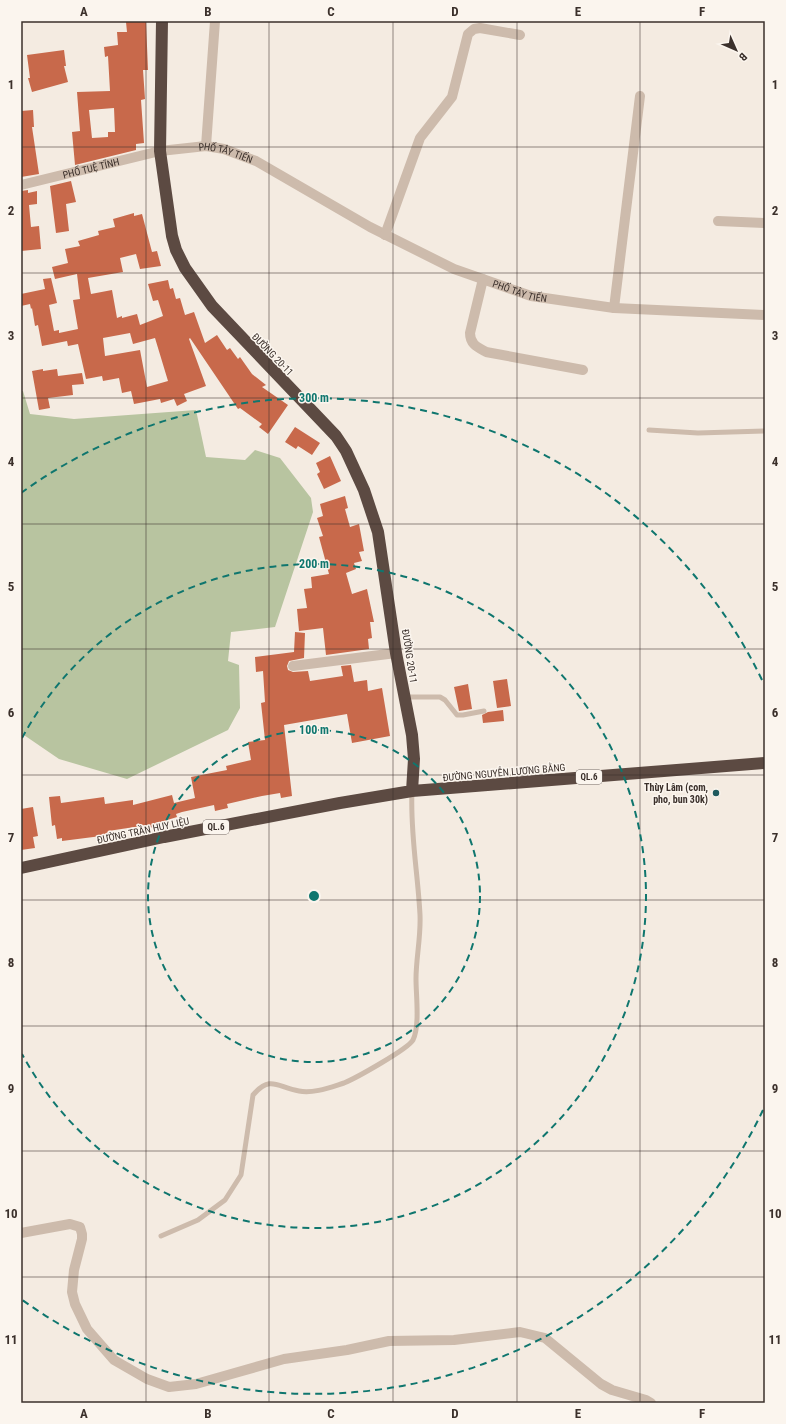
<svg xmlns="http://www.w3.org/2000/svg" width="786" height="1424" viewBox="0 0 786 1424" font-family="'Roboto Condensed',sans-serif">
<rect width="100%" height="100%" fill="#f4ebe1"/>
<path fill="#b8c4a0" d="M21 391H23L30 414 74 419 196 410 206 457 245 460 255 450 280 458 311 498 313 512 275 627 231 632 228 661 239 665 240 708 228 730 127 779 59 759 21 733Z"/>
<path fill="#c8694b" fill-rule="evenodd" d="M126 22H146L148 70H143L145 99 141 100 144 143 136 144V150L75 165 72 132 80 131 77 92 110 91 108 56 105 57 104 47 118 45 117 32H127ZM114 108 115 132H108V137L92 138 89 110Z
M64 50 66 66H64L68 82 32 92 28 78H30L27 55Z
M33 110 34 127H32L39 174 21 177V111Z
M71 181 76 202 66 204 69 231 56 233 50 186Z
M28 190V193L37 191V204L29 205 31 227 39 226 41 249 21 251V191Z
M134 213V216L142 214 152 252 157 251 161 266 140 269 136 254 120 258 123 272 88 278 91 294 112 290 117 318 122 316V318L137 314 140 325 163 316 158 300 153 301 148 284 168 280 170 289 173 288 176 299 180 298 185 315 194 312 205 343 217 335 227 350 230 348 238 359 240 357 252 374 266 385 262 387 288 405 268 434 259 427 262 424 240 408 238 409 190 338 189 339 206 386 184 394 187 401 177 406 174 399 161 403 160 399 134 404 131 391 122 393 119 378 103 381 102 376 86 379 78 344 68 346 67 341 42 346 38 325 35 326 32 308 31 309 30 304 21 306V294L45 289 43 279 51 278 57 303 49 305 54 331 59 330V333L78 329 73 300 80 299 77 274 55 279 52 267 68 263 65 249 80 246 78 241 99 235 98 231 115 227 113 219ZM130 333 133 344 155 338 168 381 147 387 140 350 105 356 103 338Z
M43 369V371L57 369 58 376 82 373 84 384 72 385 73 395 48 398 50 408 39 410 32 371Z
M295 427 320 443 312 455 298 446 296 449 285 442Z
M330 456 341 481 324 489 317 474 320 472 316 463Z
M345 496 348 508 345 509 350 527 359 524 364 551 359 552 362 561 354 563 356 569 346 573 352 594 367 589 374 622H370L372 638 368 639 369 649 326 655 323 628 299 631 297 609 307 608 304 589 312 588 311 577 329 574 319 537 323 536 317 518 323 516 320 504Z
M295 632 305 633 304 658 289 661 287 666 288 670 293 672 308 671 310 681 343 676 341 666 351 665 354 682 367 680 368 691 382 688 390 736 352 743 347 714 284 725 292 796 281 798 280 793 262 796 227 804 228 808 215 811 214 805 182 812 176 814 177 817 164 821 165 824 149 828 148 825 108 831 109 835 62 841V838L57 839 55 825 52 826 49 797 60 796 61 803 104 797 105 804 133 800V805L172 795 174 803 195 798 191 777 227 770 226 766 251 760 248 742 265 740 261 703 265 702 263 671 256 672 255 657 294 652Z
M507 679 511 706 497 708 493 681Z
M468 684 472 709 459 711 454 687Z
M503 710 504 721 483 723 482 715 488 712Z
M33 807 38 836 33 837 35 848 21 850V809Z"/>
<g fill="none" stroke-linecap="round" stroke-linejoin="round">
<path stroke="#cdbbac" stroke-width="5" d="M649 430 698 433 765 431
M405 697H440L445 700 457 715H463L484 711
M161 1236 198 1220 225 1200 241 1175 253 1095C271 1074 278 1088 299 1091 313 1094 331 1087 344 1083 356 1078 408 1049 413 1040 420 1025 416 996 416 979 416 958 421 937 420 915 418 874 410 833 412 791"/>
<g stroke="#cdbbac" stroke-width="10">
<path d="M206 146 215 21"/>
<path id="s1" d="M21 185 160 151 206 146 224 149 256 161 370 227 454 269 531 296 614 308 765 315"/>
<path d="M718 221 765 223"/>
<path d="M385 235 420 138 452 97 468 34 474 29 480 28 520 35"/>
<path d="M483 279 470 333C470 344 477 347 486 352L583 370"/>
<path d="M614 308 640 96"/>
<path d="M293 666 396 653"/>
<path d="M21 1233 70 1224 80 1227 82 1234V1239L74 1270 72 1292 75 1304 87 1329 114 1360 147 1379 169 1387 196 1384 284 1359 347 1350 389 1341 454 1340 520 1332 545 1338 601 1384 612 1390 646 1400 651 1403"/>
</g>
<path stroke="#5c4a42" stroke-width="12" d="M162 21 160 151 172 236 176 250 185 268 212 306 336 436 346 451 364 490 378 532 396 653 412 735 414 759 412 791
M21 868 164 837 340 803 412 791 765 763"/>
</g>
<path fill="none" stroke="#3b302b" stroke-width="1" stroke-opacity="0.55" d="M146 21V1403M269 21V1403M393 21V1403M517 21V1403M640 21V1403M21 147H765M21 273H765M21 398H765M21 524H765M21 649H765M21 775H765M21 900H765M21 1026H765M21 1151H765M21 1277H765"/>
<g fill="none" stroke="#0f766e" stroke-width="2" stroke-dasharray="7 5">
<circle cx="314" cy="896" r="166"/>
<path d="M22 738A332 332 0 1 1 22 1054"/>
<path d="M763 1110A498 498 0 0 1 21 1299M21 493A498 498 0 0 1 763 682"/>
</g>
<circle fill="#1f5a5e" stroke="#fbf5ee" stroke-width="1.5" cx="716" cy="793" r="4"/>
<g text-anchor="middle" stroke-width="3" stroke-linejoin="round" paint-order="stroke">
<g fill="#fbf5ee" stroke="#756b66" stroke-width="1">
<rect x="576" y="770" width="26" height="14" rx="3"/>
<rect x="203" y="820" width="26" height="14" rx="3"/>
</g>
<g font-size="9" font-weight="bold" fill="#3b302b">
<text x="589" y="780">QL.6</text>
<text x="216" y="830">QL.6</text>
</g>
<g font-size="10" fill="#3b302b" stroke="#fbf5ee">
<text dy="4" stroke="none"><textPath href="#s1" startOffset="210">PHỐ TÂY TIẾN</textPath></text>
<text dy="4" stroke="none"><textPath href="#s1" startOffset="72">PHỐ TUỆ TĨNH</textPath></text>
<text dy="4" stroke="none"><textPath href="#s1" startOffset="537">PHỐ TÂY TIẾN</textPath></text>
<text transform="translate(273 354) rotate(46)" y="4">ĐƯỜNG 20-11</text>
<text transform="translate(410 656) rotate(81)" y="4">ĐƯỜNG 20-11</text>
<text transform="translate(504 772) rotate(-5)" y="4">ĐƯỜNG NGUYỄN LƯƠNG BẰNG</text>
<text transform="translate(143 830) rotate(-12)" y="4">ĐƯỜNG TRẦN HUY LIỆU</text>
</g>
<g font-size="10" font-weight="bold" fill="#3b302b" stroke="#fbf5ee" text-anchor="end">
<text x="708" y="791">Thùy Lâm (com,<tspan x="708" dy="12">pho, bun 30k)</tspan></text>
</g>
</g>
<circle cx="314" cy="896" r="6" fill="#0f766e" stroke="#fbf5ee" stroke-width="2"/>
<g font-size="12" text-anchor="middle" font-weight="bold" fill="#0f766e" stroke="#fbf5ee" stroke-width="3" stroke-linejoin="round" paint-order="stroke">
<text x="314" y="402">300 m</text>
<text x="314" y="568">200 m</text>
<text x="314" y="734">100 m</text>
</g>
<rect width="786" height="1424" fill="none" stroke="#fbf5ee" stroke-width="44"/>
<g transform="translate(736 50) rotate(135)" stroke="#fbf5ee" stroke-width="3" paint-order="stroke">
<path d="M0-3L7 15L0 10L-7 15Z" fill="#3b302b"/>
<text y="-6" font-size="11" font-weight="bold" text-anchor="middle" fill="#3b302b">B</text>
</g>
<rect x="22" y="22" width="742" height="1380" fill="none" stroke="#3b302b" stroke-width="1.5"/>
<g font-size="13" text-anchor="middle" font-weight="bold" fill="#3b302b">
<text x="84" y="16">A</text>
<text x="208" y="16">B</text>
<text x="331" y="16">C</text>
<text x="455" y="16">D</text>
<text x="578" y="16">E</text>
<text x="702" y="16">F</text>
<text x="11" y="89">1</text>
<text x="775" y="89">1</text>
<text x="11" y="215">2</text>
<text x="775" y="215">2</text>
<text x="11" y="340">3</text>
<text x="775" y="340">3</text>
<text x="11" y="466">4</text>
<text x="775" y="466">4</text>
<text x="11" y="591">5</text>
<text x="775" y="591">5</text>
<text x="11" y="717">6</text>
<text x="775" y="717">6</text>
<text x="11" y="842">7</text>
<text x="775" y="842">7</text>
<text x="11" y="967">8</text>
<text x="775" y="967">8</text>
<text x="11" y="1093">9</text>
<text x="775" y="1093">9</text>
<text x="11" y="1218">10</text>
<text x="775" y="1218">10</text>
<text x="11" y="1344">11</text>
<text x="775" y="1344">11</text>
<text x="84" y="1418">A</text>
<text x="208" y="1418">B</text>
<text x="331" y="1418">C</text>
<text x="455" y="1418">D</text>
<text x="578" y="1418">E</text>
<text x="702" y="1418">F</text>
</g>
</svg>
